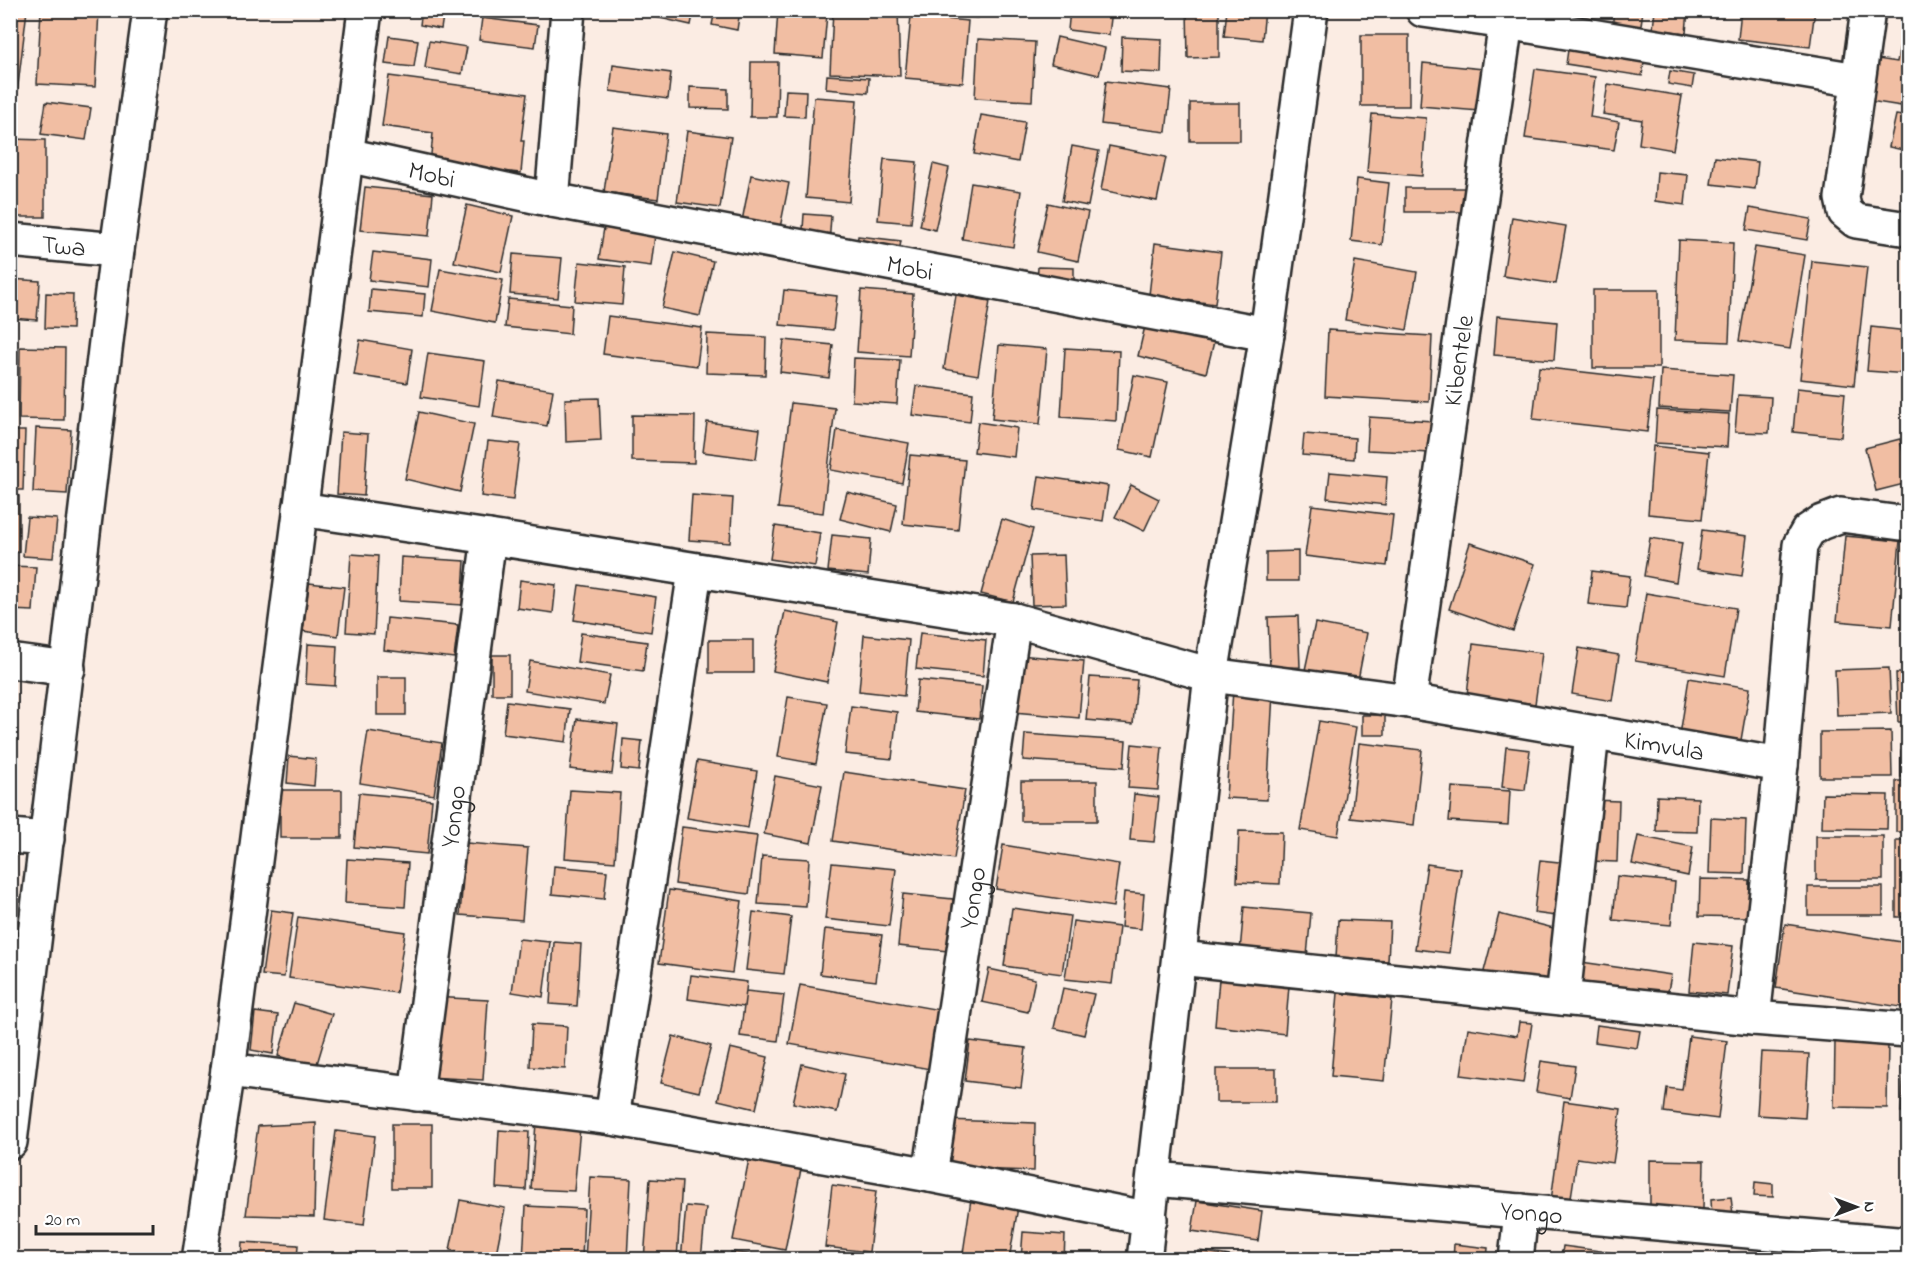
<svg xmlns="http://www.w3.org/2000/svg" width="1919" height="1270" viewBox="0 0 1919 1270" font-family="'Indie Flower',sans-serif">
<rect width="100%" height="100%" fill="#fbece3"/>
<filter id="ink" filterUnits="userSpaceOnUse"><feTurbulence type="fractalNoise" baseFrequency=".0167" numOctaves="2"/><feDisplacementMap in="SourceGraphic" scale="12" xChannelSelector="R" yChannelSelector="G"/><feConvolveMatrix kernelMatrix="1 2 1 2 8 2 1 2 1" color-interpolation-filters="sRGB"/></filter>
<g filter="url(#ink)">
<path fill="#f1bea3" stroke="#2b2b2b" stroke-width="1.5" d="M10 10H27L14 119H10Z
M41 10H99L95 87 37 84Z
M422 10H444L441 29 420 25Z
M643 10H694L691 25 642 14Z
M715 10H740L737 30 712 25Z
M778 10 827 14 823 58 775 54Z
M833 10H898L900 76 830 73Z
M908 10H979L978 18 908 12Z
M1070 10H1112L1109 35 1068 30Z
M1187 10H1219V57L1188 58Z
M1227 10H1265L1262 40 1224 36Z
M1562 10H1583L1582 18 1562 16Z
M1614 10H1643L1640 33 1612 29Z
M1655 10H1688L1686 33 1653 29Z
M1741 10H1815L1810 47 1738 39Z
M911 16 968 21 963 83 905 78Z
M482 18 538 25 535 47 479 40Z
M1361 35H1409V106H1361Z
M389 36 418 40 414 67 385 64Z
M1057 37 1105 48 1099 75 1051 64Z
M1122 37 1162 39 1161 73 1121 71Z
M978 39 1035 42 1032 101 975 98Z
M1901 39 1908 40V107L1863 100 1871 58 1897 62Z
M429 41 467 47 462 74 425 68Z
M1568 50 1644 62 1642 76 1566 64Z
M751 62H778L777 117H750Z
M1423 63 1483 69 1479 111 1420 106Z
M613 65 671 73 668 99 610 91Z
M1535 69 1595 77 1590 117 1619 122 1614 150 1525 138Z
M1670 71 1694 75 1692 88 1668 84Z
M827 75 869 78 868 93 826 89Z
M389 76 527 94 521 141H524L521 173 430 165 433 133 382 126Z
M1106 81 1171 89 1166 132 1101 124Z
M1608 84 1682 96 1673 150 1639 144 1642 120 1603 114Z
M690 87 728 89V109L690 108Z
M786 90 806 91 805 117 784 116Z
M814 97 857 100 849 202 806 198Z
M46 102 91 108 86 140 41 134Z
M1190 103H1240V141H1190Z
M1372 114 1426 118 1422 176 1367 172Z
M981 115 1025 122 1018 162 974 154Z
M1896 115 1908 117V151L1889 147Z
M613 127 666 134 658 199 604 192Z
M687 131 731 137 720 208 677 202Z
M10 139 45 140V217H10Z
M1072 146 1099 151 1088 206 1062 201Z
M1109 146 1166 157 1157 201 1101 190Z
M1715 157 1758 162 1755 189 1711 184Z
M884 159 917 162 911 223 878 220Z
M933 164 949 168 935 230 920 226Z
M1657 172 1688 175 1685 205 1655 201Z
M751 175 789 183 780 228 742 221Z
M1357 179 1389 183 1382 245 1351 241Z
M971 183 1021 191 1013 247 962 239Z
M365 187 433 194 429 236 360 230Z
M1405 188H1464V212H1405Z
M1048 203 1088 212 1078 261 1037 252Z
M467 205 513 216 501 272 454 262Z
M1750 208 1811 219 1807 240 1746 230Z
M804 214 831 216 829 246 802 244Z
M1512 217 1566 226 1556 284 1503 276Z
M604 228 655 235 651 266 599 259Z
M858 236 901 241 898 258 856 252Z
M1679 240 1733 243 1729 342 1675 340Z
M1155 243 1221 252 1215 304 1149 295Z
M1755 247 1805 255 1790 349 1739 341Z
M373 252 432 259 429 287 369 280Z
M675 252 713 261 700 316 662 308Z
M513 254 562 258 558 298 510 294Z
M1355 261 1417 272 1407 330 1345 320Z
M1812 261 1867 267 1854 385 1800 379Z
M579 262 625 267 622 305 575 301Z
M1038 267 1074 268V287L1037 285Z
M440 269 503 280 495 323 432 311Z
M10 279 40 281 37 320 10 318Z
M371 289 425 294 423 317 369 312Z
M784 290 837 296 833 330 780 325Z
M861 290 913 294 909 356 857 352Z
M1593 290H1659V368H1593Z
M46 293 73 294 72 329 45 328Z
M956 295 990 301 978 375 944 369Z
M508 299 572 305 570 334 505 327Z
M608 316 702 328 697 366 603 354Z
M1497 316 1557 322 1554 360 1494 355Z
M1146 322 1215 338 1206 373 1138 356Z
M1871 327 1908 331V374L1867 371Z
M1328 330 1432 336 1429 402 1325 396Z
M707 334 766 337 765 375 706 373Z
M360 340 412 349 407 383 354 375Z
M784 340 833 345 829 378 780 372Z
M999 345 1047 349 1040 424 992 419Z
M20 347 65 348 64 420 19 419Z
M1065 348 1119 351 1116 421 1061 417Z
M428 353 485 361 479 406 421 397Z
M854 358 900 360 897 404 852 401Z
M1539 367 1653 380 1647 432 1533 419Z
M1661 370 1733 375 1730 412 1659 408Z
M1134 375 1168 382 1152 457 1119 450Z
M499 381 553 390 547 426 493 417Z
M916 386 973 393 970 422 912 415Z
M1797 388 1845 393 1841 437 1793 432Z
M1738 395 1771 397 1769 433 1735 432Z
M599 398 601 440 566 442 565 399Z
M791 403 835 408 823 513 778 508Z
M1657 410 1729 414 1727 447 1655 443Z
M419 412 474 424 460 492 405 479Z
M632 415 695 416 694 463 632 461Z
M1369 417 1433 421 1431 453 1367 450Z
M707 422 760 429 756 459 703 452Z
M978 422 1017 428 1014 457 974 452Z
M36 428 71 430 67 494 33 492Z
M837 430 909 443 902 483 831 470Z
M10 431H25L23 490H10Z
M341 432 368 434 364 496 337 494Z
M1304 434 1355 438 1354 459 1302 455Z
M1900 439 1908 474V483L1876 491 1865 448Z
M488 441 520 444 513 500 481 496Z
M1653 446 1709 452 1702 519 1648 514Z
M910 455 965 460 958 530 903 524Z
M1330 472 1387 477 1385 505 1327 498Z
M1039 476 1108 486 1103 521 1034 510Z
M1131 485 1159 499 1144 531 1115 517Z
M847 492 897 504 891 532 840 519Z
M692 495 733 498 730 543 689 540Z
M10 496H19V552H10Z
M1312 505 1393 515 1387 566 1305 556Z
M27 517 57 519 53 558 23 556Z
M1002 519 1033 529 1013 602 981 594Z
M775 526 820 533 815 566 770 559Z
M1702 530 1747 536 1742 576 1697 569Z
M832 535 871 539 868 575 828 571Z
M1845 536 1900 541 1892 626 1837 621Z
M1650 538 1682 543 1676 582 1644 576Z
M1470 543 1535 564 1513 631 1449 609Z
M1298 551V581H1266V552Z
M351 554 378 556 374 634 346 632Z
M1064 555 1066 604 1032 605 1030 556Z
M401 557 465 561 462 605 399 601Z
M10 566 36 567 33 611 10 610Z
M1592 571 1630 576 1626 608 1588 604Z
M520 580 556 585 553 613 517 608Z
M309 583 344 587 338 636 303 631Z
M579 585 656 597 651 632 574 620Z
M1646 593 1736 608 1725 676 1635 661Z
M785 611 838 622 827 682 773 671Z
M1298 616 1300 667 1270 668 1268 617Z
M387 618 458 625 454 658 384 650Z
M1315 623 1367 633 1358 680 1305 670Z
M581 633 647 642 643 671 577 662Z
M920 633 986 640 983 676 916 669Z
M864 635 909 640 904 696 859 691Z
M709 640H753V673H709Z
M308 644 337 646 335 686 306 684Z
M1473 644 1542 653 1535 704 1467 695Z
M1579 648 1619 655 1612 701 1572 694Z
M492 655H510V694H492Z
M1019 655 1084 661 1079 718 1014 712Z
M530 661 610 675 604 704 525 691Z
M1889 668 1891 713 1837 715 1835 670Z
M1896 673H1908V722H1898Z
M377 677H406V715H377Z
M1090 677 1137 680 1133 724 1086 720Z
M1689 678 1750 688 1740 746 1680 735Z
M918 680 982 686 979 719 915 712Z
M1233 690 1273 693 1267 800 1226 798Z
M788 697 827 703 816 764 778 757Z
M507 701 570 709 566 742 503 734Z
M851 706 897 712 892 759 845 754Z
M1362 715H1385V735H1362Z
M577 719 618 724 612 774 570 769Z
M1319 721 1356 727 1338 836 1300 830Z
M368 731 442 743 434 795 360 783Z
M1891 731 1892 777H1820V732Z
M1025 734 1126 741 1124 767 1023 760Z
M623 739 642 741 639 771 621 769Z
M1359 743 1422 750 1414 825 1351 818Z
M1132 744 1162 747 1158 790 1128 788Z
M1506 747 1530 750 1525 790 1502 787Z
M1901 751H1908V777H1901Z
M289 756 316 759 314 786 287 783Z
M697 761 757 771 748 828 687 818Z
M844 772 965 790 954 859 833 841Z
M775 776 822 785 811 843 764 834Z
M1021 781H1097V821H1021Z
M1896 781H1908V832H1896Z
M1452 787 1510 791 1508 825 1449 821Z
M280 790H342V838H280Z
M570 790 620 793 615 862 565 858Z
M359 793 432 800 427 854 354 847Z
M1134 794 1159 797 1154 842 1130 840Z
M1823 794 1888 795 1887 829 1822 828Z
M1657 796 1698 798 1697 832 1656 831Z
M1591 800 1619 801 1617 862 1589 861Z
M1711 818 1746 820 1744 874 1709 873Z
M682 827 757 836 749 894 675 884Z
M1239 831 1282 832 1280 884 1237 882Z
M1638 836 1693 847 1688 876 1632 864Z
M1816 836H1883V880H1816Z
M1896 840H1908V917H1896Z
M466 843 528 848 522 920 460 915Z
M1003 845 1119 864 1113 907 996 889Z
M762 856 809 859 806 907 758 904Z
M347 859 408 863 405 907 345 903Z
M1540 860 1568 863 1563 917 1534 913Z
M832 863 896 869 889 926 825 919Z
M1427 864 1461 869 1449 953 1415 949Z
M554 866 607 871 604 899 552 894Z
M1617 876 1675 882 1671 925 1613 920Z
M1700 879 1749 880 1748 917 1699 916Z
M1808 887H1883V915H1808Z
M669 890 742 901 732 973 659 963Z
M1124 892 1144 894 1141 929 1121 927Z
M903 894 953 899 948 951 898 946Z
M1244 907 1311 913 1307 956 1240 951Z
M1012 908 1070 916 1062 974 1004 966Z
M271 910 293 913 284 977 262 975Z
M753 912 791 917 784 974 746 970Z
M1499 914 1561 930 1545 992 1483 975Z
M298 917 405 932 396 993 289 978Z
M1338 920 1390 922 1388 961 1336 958Z
M1073 921 1119 927 1112 984 1065 979Z
M1785 924 1908 943 1907 1008 1776 988Z
M825 929 882 935 876 981 820 974Z
M519 939 550 942 543 997 512 992Z
M554 942 581 944 577 1006 550 1004Z
M1694 942 1733 946 1727 995 1689 991Z
M1581 962 1671 975 1666 1002 1577 988Z
M989 969 1035 979 1028 1012 982 1002Z
M691 975 747 982 744 1007 688 999Z
M1219 979 1289 986 1285 1034 1215 1026Z
M800 985 940 1010 930 1069 789 1044Z
M1063 988 1094 994 1084 1035 1054 1028Z
M746 991 784 995 778 1041 740 1036Z
M1338 993 1392 999 1384 1081 1331 1076Z
M432 997 488 1000 483 1080 428 1077Z
M294 1003 332 1014 316 1067 278 1056Z
M255 1012 278 1015 273 1054 251 1050Z
M1519 1022 1532 1023 1523 1083 1461 1075 1468 1028 1517 1036Z
M532 1024 567 1026 565 1069 530 1067Z
M1597 1025 1640 1031 1637 1048 1595 1042Z
M673 1036 711 1046 699 1092 661 1083Z
M1689 1036 1727 1041 1718 1119 1664 1112 1667 1088 1682 1090Z
M970 1041 1026 1048 1021 1088 965 1081Z
M1835 1041H1888L1887 1108 1834 1107Z
M1906 1041H1908V1112H1901Z
M730 1048 768 1057 756 1109 718 1100Z
M1761 1052 1809 1054 1805 1118 1757 1115Z
M1541 1061 1575 1066 1570 1098 1536 1092Z
M802 1064 845 1074 837 1112 793 1103Z
M1216 1069H1276V1102H1216Z
M1564 1101 1621 1109 1613 1163 1577 1158 1570 1204 1551 1201Z
M946 1120 1035 1123 1034 1171 945 1168Z
M316 1123 314 1217 246 1215 258 1126Z
M536 1123 580 1128 574 1191 531 1189Z
M392 1124H432V1188H392Z
M499 1130 529 1132 526 1190 496 1188Z
M336 1131 375 1136 364 1225 324 1220Z
M749 1159 801 1169 785 1250 733 1240Z
M1650 1160 1704 1161 1703 1209H1650Z
M590 1177 631 1179 627 1260H585Z
M650 1179 682 1181 677 1260H644Z
M1755 1182 1773 1184V1197L1754 1196Z
M832 1185 876 1191 869 1252 825 1247Z
M1731 1197 1733 1215 1712 1218 1711 1199Z
M971 1199 1018 1207 1009 1260H962Z
M460 1200 505 1208 495 1259 450 1250Z
M1197 1201 1262 1211 1258 1241 1192 1231Z
M526 1206 584 1209 582 1260H523Z
M686 1206 706 1208 701 1260H681Z
M1023 1232 1065 1235 1064 1260H1021Z
M242 1242 298 1245 297 1260H241Z
M1454 1244 1488 1248 1487 1260H1453Z
M1563 1246 1614 1253 1613 1260H1561Z
M1199 1251 1255 1260H1197Z
M731 1252 764 1256 763 1260H730Z
M310 1253 340 1260H309Z"/>
<g fill="none" stroke-linecap="round" stroke-linejoin="round">
<g stroke="#2b2b2b" stroke-width="38">
<g id="street">
<path d="M1423 10 1506 22 1857 80"/>
<path d="M1868 10 1842 198 1845 212 1856 221 1908 229"/>
<path id="s1" d="M347 155 552 200 1267 334"/>
<path d="M552 200 568 10"/>
<path id="s2" d="M10 240 117 250"/>
<path id="s3" d="M300 509 489 537 1014 620 1211 675 1409 701 1781 765"/>
<path d="M10 661 68 669"/>
<path id="s4" d="M1409 701 1506 22"/>
<path d="M10 836 47 839"/>
<path d="M1179 958 1753 1018 1908 1030"/>
<path d="M1563 998 1592 734"/>
<path d="M1753 1018 1781 765 1800 545 1808 531 1820 523 1841 515 1908 524"/>
<path d="M228 1070 612 1118 930 1175 1150 1219"/>
<path id="s5" d="M416 1094 489 537"/>
<path d="M612 1118 695 571"/>
<path d="M10 1142 117 250 150 10"/>
<path id="s6" d="M930 1175 1014 620"/>
<path id="s7" d="M1155 1179 1908 1245"/>
<path d="M199 1260 228 1070 365 10"/>
<path d="M1144 1260 1211 675 1267 334 1311 10"/>
<path d="M1516 1260 1521 1211"/>
</g>
</g>
<use href="#street" stroke="#fff" stroke-width="33"/>
</g>
</g>
<g text-anchor="middle" stroke-width="4.5" stroke-linejoin="round" paint-order="stroke">
<g font-size="26" fill="#2b2b2b" stroke="#fff">
<text dy="9" stroke="none"><textPath href="#s1" startOffset="87">Mobi</textPath></text>
<text dy="9" stroke="none"><textPath href="#s2" startOffset="54">Twa</textPath></text>
<text dy="9" stroke="none"><textPath href="#s1" startOffset="574">Mobi</textPath></text>
<text dy="9" stroke="none"><textPath href="#s4" startOffset="344">Kibentele</textPath></text>
<text dy="9" stroke="none"><textPath href="#s3" startOffset="1386">Kimvula</textPath></text>
<text dy="9" stroke="none"><textPath href="#s5" startOffset="280">Yongo</textPath></text>
<text dy="9" stroke="none"><textPath href="#s6" startOffset="280">Yongo</textPath></text>
<text dy="9" stroke="none"><textPath href="#s7" startOffset="378">Yongo</textPath></text>
</g>
</g>
<rect width="1919" height="1270" fill="none" stroke="#fff" stroke-width="36"/>
<rect x="18" y="18" width="1883" height="1234" fill="none" stroke="#2b2b2b" stroke-width="2" filter="url(#ink)"/>
<g transform="translate(1856 1207) rotate(90)" stroke="#ffffff" stroke-width="4.5" paint-order="stroke">
<path d="M0-4.5L10 22L0 15L-10 22Z" fill="#2b2b2b"/>
<text y="-9" font-size="16" font-weight="bold" text-anchor="middle" fill="#2b2b2b">N</text>
</g>
<path d="M36 1225v9h117v-9" fill="none" stroke="#2b2b2b" stroke-width="3"/>
<text x="45" y="1225" font-size="18" fill="#2b2b2b" stroke="#ffffff" stroke-width="4.5" paint-order="stroke">20 m</text>
</svg>
